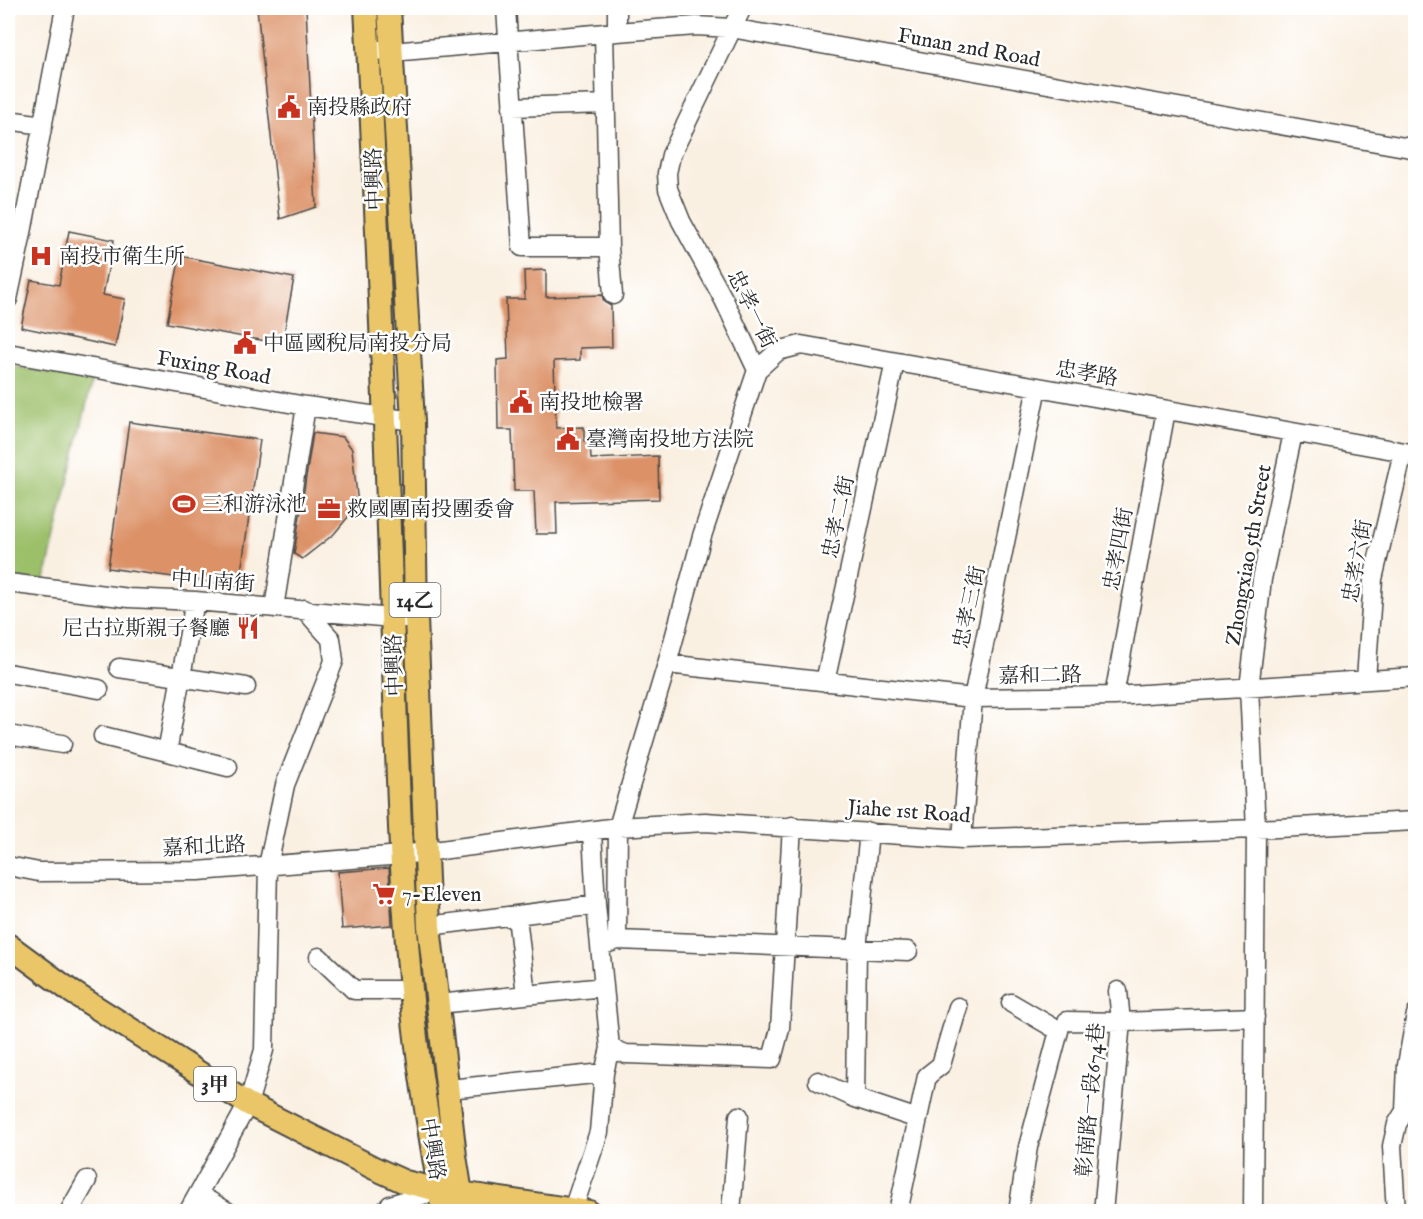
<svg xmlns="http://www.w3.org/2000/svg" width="1423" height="1219" viewBox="0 0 1423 1219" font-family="'IM FELL English','Noto Serif TC',serif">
<rect width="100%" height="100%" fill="#fff"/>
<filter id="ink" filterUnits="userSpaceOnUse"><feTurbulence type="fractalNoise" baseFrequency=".0167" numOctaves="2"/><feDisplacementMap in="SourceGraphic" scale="12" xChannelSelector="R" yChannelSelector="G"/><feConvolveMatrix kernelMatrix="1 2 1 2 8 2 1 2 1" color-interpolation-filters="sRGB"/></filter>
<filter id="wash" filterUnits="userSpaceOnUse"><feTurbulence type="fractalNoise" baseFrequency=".008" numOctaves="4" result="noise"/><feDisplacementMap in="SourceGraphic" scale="24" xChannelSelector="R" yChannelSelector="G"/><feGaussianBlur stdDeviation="1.35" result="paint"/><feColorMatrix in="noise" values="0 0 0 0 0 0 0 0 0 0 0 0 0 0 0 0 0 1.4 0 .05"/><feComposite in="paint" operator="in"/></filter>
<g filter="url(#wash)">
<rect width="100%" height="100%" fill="#faf0e2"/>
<path fill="#9cc06a" stroke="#64764a" stroke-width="1.5" d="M8 365 92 381 44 583 8 578Z"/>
<g id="blocks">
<path fill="#dc9166" d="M257 8H306L316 207 280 219Z
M69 231 114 240 103 295 125 299 115 347 21 327 31 280 59 285Z
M180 256 294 278 282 344 167 323Z
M546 270V297L602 295 604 302 611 306 612 347 580 348V360L554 361 556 428 584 427V441L590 440 591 459 658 456 659 499 556 502 557 534H536L534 491H514L512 430H498L497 360 508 359 506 299H525L524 271Z
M129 422 260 440 239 586 108 568Z
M313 433 343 437 352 449 358 505 334 534 302 559 294 554Z
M389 868 392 925 342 929 338 872Z"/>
</g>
</g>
<g filter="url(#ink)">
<use href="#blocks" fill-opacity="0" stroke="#4a4946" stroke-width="1.5"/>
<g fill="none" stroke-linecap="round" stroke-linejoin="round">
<g stroke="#4a4946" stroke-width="21">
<path id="minor" d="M506 8 522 247H609
M617 8V32
M604 33 609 247 613 295
M379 50 392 52 617 32 696 26 731 28 1416 149
M512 107 605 104
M8 120 43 125
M8 299 20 243 65 8
M8 353 306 406 413 421
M757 370 778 351 801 345 1416 454
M8 583 129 598 195 601 393 618H416
M274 608 306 406
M667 664 973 698 1114 696 1416 677
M119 668 246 687
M8 673 99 689
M1366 680 1373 579 1403 452
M825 682 895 362
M1114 696 1166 410
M8 735 62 744
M103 736 228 767
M167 752 195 601
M592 832 596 905 610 1048 626 1054 772 1059 780 1029 792 826
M962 839 973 698 1037 387
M8 866 39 872 198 871 402 855 618 827 705 822 962 839 1256 829 1416 821
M517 916 526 995
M429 926 596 905
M617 940 908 951
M601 946 617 940 618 827 667 664 702 536 757 370 724 300 681 221 668 189 667 173 671 155 742 8
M319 957 354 990H411
M1011 1003 1059 1031 1028 1147 1018 1212
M438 1004 604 987
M1067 1021 1121 1022 1255 1017
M818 1081 855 1098 918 1119
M449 1089 604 1073 610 1048
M855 1098 857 949 869 832
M198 1194 228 1212
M573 1209 599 1132 604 1073
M69 1212 87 1180
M188 1212 248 1104 264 1050 268 866 285 785 334 661 331 639 304 609
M384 1212 390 1205 439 1190
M731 1212 739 1116
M898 1212 927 1076 941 1065 958 1007
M1103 1212 1121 1022 1118 991
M1253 1212 1256 829 1249 688 1262 579 1293 433
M1396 1212 1392 1146 1397 1124 1405 1111 1407 1065 1416 1014"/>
</g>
<g stroke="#4a4946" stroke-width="26">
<path id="major" d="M366 8C377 209 385 412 392 614 397 739 399 864 411 989 417 1064 431 1138 443 1212
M389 8 413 421 416 618 429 926 455 1156 464 1212
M8 945 72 992 248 1104 374 1168 405 1182 439 1190 589 1212"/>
</g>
<use href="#minor" stroke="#fff" stroke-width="18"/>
<use href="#major" stroke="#eac669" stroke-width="22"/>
</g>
</g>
<defs>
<g id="civic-bare" transform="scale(1.8)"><path d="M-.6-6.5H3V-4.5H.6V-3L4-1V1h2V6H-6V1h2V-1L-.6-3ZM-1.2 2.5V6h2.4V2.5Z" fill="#c8321e" stroke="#fff" stroke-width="2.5" paint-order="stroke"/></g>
<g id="hospital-bare" transform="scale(1.8)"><path d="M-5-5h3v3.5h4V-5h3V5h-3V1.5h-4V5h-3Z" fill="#c8321e" stroke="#fff" stroke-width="2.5" paint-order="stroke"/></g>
<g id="stadium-bare" transform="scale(1.8)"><path d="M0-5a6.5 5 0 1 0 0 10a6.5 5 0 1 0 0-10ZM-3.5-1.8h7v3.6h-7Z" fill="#c8321e" stroke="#fff" stroke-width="2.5" paint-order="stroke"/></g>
<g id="office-bare" transform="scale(1.8)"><path d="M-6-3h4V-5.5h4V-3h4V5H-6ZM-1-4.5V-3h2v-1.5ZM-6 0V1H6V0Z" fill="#c8321e" stroke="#fff" stroke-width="2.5" paint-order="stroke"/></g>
<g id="restaurant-bare" transform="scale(1.8)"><path d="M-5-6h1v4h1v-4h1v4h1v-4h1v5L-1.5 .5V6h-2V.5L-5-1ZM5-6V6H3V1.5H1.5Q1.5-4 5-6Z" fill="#c8321e" stroke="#fff" stroke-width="2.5" paint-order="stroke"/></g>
<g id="supermarket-bare" transform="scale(1.8)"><path d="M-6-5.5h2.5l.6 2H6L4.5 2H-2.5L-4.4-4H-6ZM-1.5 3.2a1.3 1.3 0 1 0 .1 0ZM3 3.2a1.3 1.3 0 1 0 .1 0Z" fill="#c8321e" stroke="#fff" stroke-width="2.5" paint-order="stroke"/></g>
</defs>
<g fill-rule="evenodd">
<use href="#civic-bare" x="289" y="107"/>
<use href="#hospital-bare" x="41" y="256"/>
<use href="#civic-bare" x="245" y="343"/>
<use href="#civic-bare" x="521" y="402"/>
<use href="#civic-bare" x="568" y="439"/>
<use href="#stadium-bare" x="184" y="504"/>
<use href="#office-bare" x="329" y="509"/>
<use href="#restaurant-bare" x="248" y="628"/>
<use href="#supermarket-bare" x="384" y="894"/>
</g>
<g text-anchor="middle" stroke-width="5" stroke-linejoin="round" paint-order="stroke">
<g fill="#fff" stroke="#6b6b6b" stroke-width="1.5">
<rect x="389.5" y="583" width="51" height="34" rx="4.5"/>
<rect x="194" y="1067" width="42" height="34" rx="4.5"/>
</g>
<g font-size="20" font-weight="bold" fill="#2b2b2b">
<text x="415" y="607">14乙</text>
<text x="215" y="1091">3甲</text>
</g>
<g font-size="21" fill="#2b2b2b" stroke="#fff">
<text transform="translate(969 47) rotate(10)" y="7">Funan 2nd Road</text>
<text transform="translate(374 179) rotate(-92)" y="7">中興路</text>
<text transform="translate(752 309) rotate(64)" y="7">忠孝一街</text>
<text transform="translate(214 367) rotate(10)" y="7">Fuxing Road</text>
<text transform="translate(1087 373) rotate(10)" y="7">忠孝路</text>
<text transform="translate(838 517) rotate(-78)" y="7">忠孝二街</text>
<text transform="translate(1118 549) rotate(-80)" y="7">忠孝四街</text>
<text transform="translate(1248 555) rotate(-80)" y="7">Zhongxiao 5th Street</text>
<text transform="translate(1357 561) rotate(-80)" y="7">忠孝六街</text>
<text transform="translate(213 581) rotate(4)" y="7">中山南街</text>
<text transform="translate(969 607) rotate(-78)" y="7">忠孝三街</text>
<text transform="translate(394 665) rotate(-92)" y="7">中興路</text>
<text transform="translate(1040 675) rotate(-1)" y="7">嘉和二路</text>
<text transform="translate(909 811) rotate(4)" y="7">Jiahe 1st Road</text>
<text transform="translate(204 846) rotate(-3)" y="7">嘉和北路</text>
<text transform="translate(1090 1100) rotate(-85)" y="7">彰南路一段674巷</text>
<text transform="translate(433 1149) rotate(81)" y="7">中興路</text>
</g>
<g font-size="21" fill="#2b2b2b" stroke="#fff" text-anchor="start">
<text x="307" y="114">南投縣政府</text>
<text x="59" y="263">南投市衛生所</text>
<text x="263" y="350">中區國稅局南投分局</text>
<text x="539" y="409">南投地檢署</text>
<text x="586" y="446">臺灣南投地方法院</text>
<text x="202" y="511">三和游泳池</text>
<text x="347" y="516">救國團南投團委會</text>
<text x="230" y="635" text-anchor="end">尼古拉斯親子餐廳</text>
<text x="402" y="901">7-Eleven</text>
</g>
</g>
<rect width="1423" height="1219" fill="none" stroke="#fff" stroke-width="30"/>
</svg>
